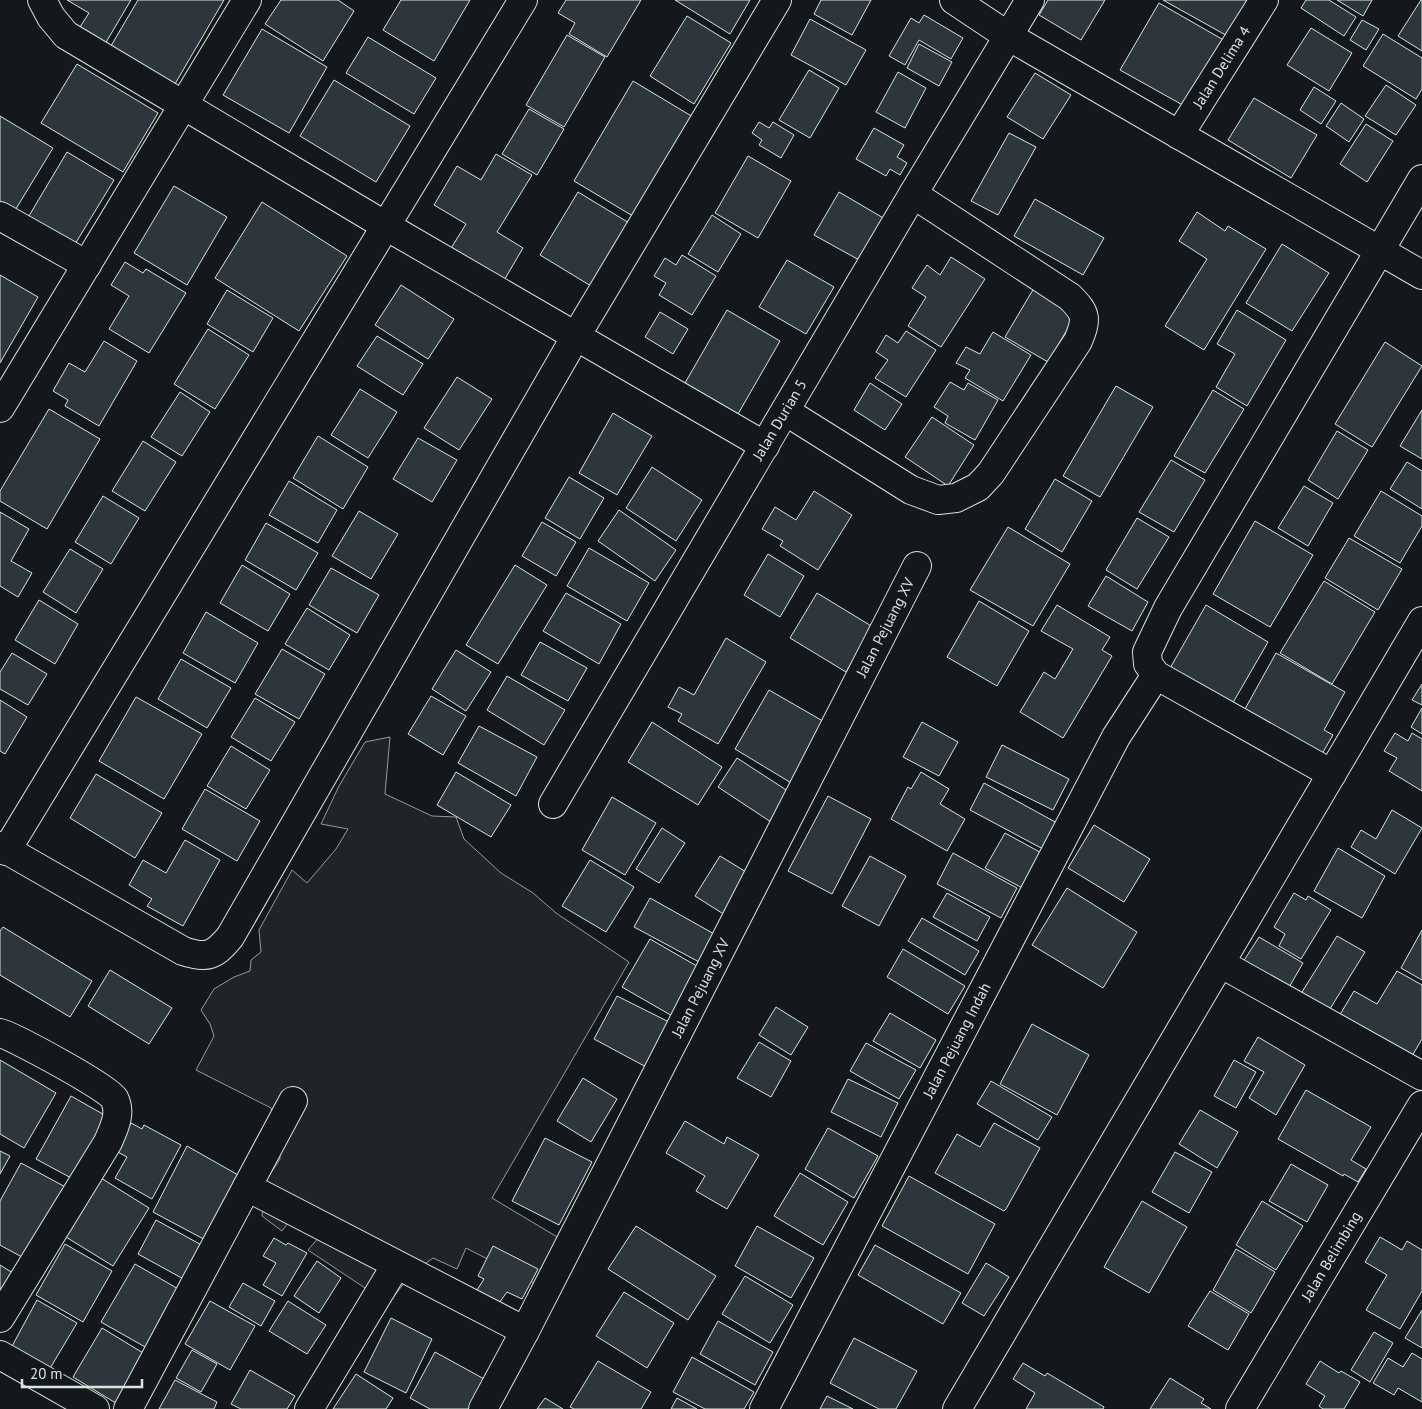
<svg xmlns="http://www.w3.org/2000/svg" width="1422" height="1409" viewBox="0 0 1422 1409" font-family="'PT Sans',sans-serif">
<rect width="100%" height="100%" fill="#14181c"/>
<path fill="#202428" stroke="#939e99" d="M390 737 385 794 432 816 456 817 464 839 501 873 533 893 556 913 629 962 492 1198 569 1244 544 1288 466 1248 457 1269 433 1258C414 1271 401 1285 389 1304L308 1250 326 1229 294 1215 282 1231 262 1216 267 1179 280 1159 279 1132 271 1108 196 1070 214 1036 210 1024 201 1010 214 989 234 977 250 971 251 960 261 952 259 930 292 870 307 883 336 849 348 829 321 824 339 786 365 742Z"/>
<path fill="#2c363c" stroke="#d8e6dc" d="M67 0H131L102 49 76 33 89 13Z
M138 0H224L172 89 108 51Z
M281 0H338L354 11 323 61 265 24Z
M401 0H470L434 61 383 30Z
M566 0H641L607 57 569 34 575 23 558 13Z
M675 0H750L730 34Z
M821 0H871L852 35 814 14Z
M1048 0H1105L1081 40 1039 15Z
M1163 0H1252L1231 38Z
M1306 0H1329L1356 17 1344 36 1301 8Z
M1337 0H1372L1363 16Z
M1421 0H1422V51L1398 36Z
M1159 3 1227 42 1188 108 1120 70Z
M924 15 963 38 951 59 919 40 905 65 889 56 911 18 919 23Z
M687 16 731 43 694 104 650 76Z
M810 19 866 50 846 85 791 55Z
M1362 20 1379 29 1366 50 1350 40Z
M1311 28 1352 53 1329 91 1287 65Z
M262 29 327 67 289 133 223 95Z
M1383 34 1422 58V89L1416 99 1363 66Z
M567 35 605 57 564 127 526 105Z
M368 37 436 78 414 114 346 73Z
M919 44 952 62 939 86 907 68Z
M77 64 158 113 123 172 41 123Z
M809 70 839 88 810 138 779 120Z
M898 72 926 88 905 128 876 112Z
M1035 73 1071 95 1043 139 1007 117Z
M334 80 410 126 376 182 300 136Z
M633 81 703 123 643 222 574 181Z
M1386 85 1416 105 1396 135 1365 116Z
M1314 87 1336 101 1321 124 1300 110Z
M1254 98 1317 135 1291 178 1228 140Z
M1341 103 1364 119 1349 142 1326 126Z
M529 109 564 129 537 175 502 154Z
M0 116 53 148 14 212 0 203Z
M759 122 769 128 773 122 794 135 781 158 759 145 762 140 752 133Z
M1366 124 1393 141 1367 182 1340 164Z
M874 128 904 145 897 157 907 163 900 175 890 169 886 176 856 159Z
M1009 133 1036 147 998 215 971 201Z
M67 152 114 180 69 254 23 226Z
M496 154 532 175 497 232 523 248 503 282 450 250 466 224 434 205 457 166 481 180Z
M748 156 791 181 758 238 715 213Z
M174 186 227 217 187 285 134 253Z
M578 192 639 229 601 292 540 255Z
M839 192 885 219 861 261 814 235Z
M1035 199 1104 238 1083 275 1014 236Z
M262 202 347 256 299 331 215 278Z
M1197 212 1225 231 1228 226 1266 249 1204 350 1165 326 1207 259 1179 241Z
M712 215 741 234 718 272 688 254Z
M1282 244 1329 273 1292 331 1246 303Z
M682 255 716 276 692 315 659 295 666 283 654 276 665 258 676 265Z
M951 257 985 279 941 347 908 326 926 297 912 288 927 265 940 275Z
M787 260 834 287 806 334 759 307Z
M125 262 143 273 146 269 186 293 149 353 109 329 129 296 111 285Z
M0 275 38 297 0 363Z
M401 285 454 319 428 359 375 325Z
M1034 288 1077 313 1048 362 1005 337Z
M227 290 273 318 253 352 207 324Z
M727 310 780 341 738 414 685 383Z
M1237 310 1286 340 1247 406 1216 387 1235 354 1217 344Z
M660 312 688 329 673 354 645 337Z
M208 329 249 355 215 409 174 384Z
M906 331 936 350 906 397 875 378 888 360 876 352 886 335 898 343Z
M993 332 1031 355 1003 401 965 378 970 370 956 363 966 347 980 354Z
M377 336 423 364 403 395 357 366Z
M104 341 137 361 99 426 65 406 68 400 53 391 69 363 85 372Z
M1385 342 1422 366 1372 447 1335 424Z
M457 377 492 399 459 450 424 428Z
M950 382 964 390 968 383 998 400 975 440 945 423 948 416 934 407Z
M870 383 902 404 885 430 854 410Z
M1116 386 1153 407 1100 497 1063 476Z
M360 389 397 412 368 458 331 435Z
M1213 390 1244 409 1205 473 1174 456Z
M180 392 210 412 182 456 151 437Z
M49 409 100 439 47 529 0 501V491Z
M1422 410V459L1400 446Z
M613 413 652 436 617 495 579 473Z
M932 417 974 445 948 486 905 457Z
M1337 431 1368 450 1338 499 1308 480Z
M318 436 368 467 343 509 293 478Z
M418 438 457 460 432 502 393 479Z
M143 441 176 462 145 511 112 491Z
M1171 460 1205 480 1174 532 1139 512Z
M1407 462 1422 471V509L1390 489Z
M652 467 702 500 676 541 626 508Z
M569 477 604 498 580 539 545 518Z
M1055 479 1092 501 1062 552 1025 529Z
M289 481 337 510 318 543 269 515Z
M1304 486 1333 503 1308 546 1278 528Z
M814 491 852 515 818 570 780 546 783 541 762 529 775 507 796 520Z
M1381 491 1422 516V526L1400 563 1354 536Z
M103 496 139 518 111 564 75 542Z
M619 510 676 550 655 581 598 541Z
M359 511 398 534 371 579 332 556Z
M0 512 29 529 11 561 32 573 18 597 0 586Z
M1137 518 1169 537 1137 589 1106 570Z
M1255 521 1313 555 1270 627 1213 594Z
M542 522 576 542 556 576 522 556Z
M266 523 318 553 296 590 245 560Z
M1008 527 1070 564 1033 626 970 590Z
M1349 538 1402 569 1378 610 1325 578Z
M589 548 649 583 627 621 567 586Z
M70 549 103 569 76 613 43 592Z
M768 554 804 576 780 617 744 595Z
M242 565 290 594 268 631 220 603Z
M515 565 547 585 498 664 466 645Z
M331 568 379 595 357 633 309 605Z
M1106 576 1148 602 1132 631 1088 606Z
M1324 581 1375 612 1332 684 1280 653Z
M566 593 621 624 599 664 543 631Z
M817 593 873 627 846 672 790 638Z
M39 600 78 624 55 664 15 640Z
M979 601 1029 631 997 686 947 657Z
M1057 605 1110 637 1102 650 1112 656 1063 738 1020 712 1044 672 1055 679 1073 649 1041 631Z
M1206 605 1268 642 1231 706 1169 670Z
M307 608 350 635 329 670 285 644Z
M206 612 258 643 235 683 183 653Z
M726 638 766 662 718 744 678 721 682 714 668 707 679 687 694 695Z
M540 642 587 668 568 701 521 675Z
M282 649 325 674 299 719 255 694Z
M456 650 491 672 466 711 432 689Z
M12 653 47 674 28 705 0 689V672Z
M1276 653 1345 692 1324 730 1333 735 1319 759 1240 718Z
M181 659 231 688 207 728 158 699Z
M507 676 565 710 544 745 487 710Z
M1422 684V705L1412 700Z
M769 690 828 724 793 784 735 749Z
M431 696 466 716 443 755 408 734Z
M136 697 202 734 164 799 99 761Z
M255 698 295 722 271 761 231 737Z
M0 700 27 717 5 754 0 751Z
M1422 708V734L1411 727Z
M652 722 722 767 698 805 628 762Z
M922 722 958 742 939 776 903 757Z
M479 726 537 757 516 796 458 763Z
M1395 733 1408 741 1412 733 1422 739V791L1389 771 1397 758 1384 751Z
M1002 745 1069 779 1053 810 986 777Z
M231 746 270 770 246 809 207 786Z
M737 758 794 795 774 824 718 787Z
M456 772 511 805 491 837 437 805Z
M921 772 949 789 940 804 965 819 947 851 891 819 908 787 911 789Z
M96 774 162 813 135 858 70 818Z
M984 783 1057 823 1043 849 970 810Z
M205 789 260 821 237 861 182 829Z
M828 796 871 819 832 894 788 871Z
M612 797 656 823 625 875 582 850Z
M1392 810 1422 828 1395 874 1351 847 1361 830 1376 839Z
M1094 825 1150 859 1124 902 1068 868Z
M662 828 685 843 659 883 636 869Z
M1005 833 1047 856 1028 891 985 868Z
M185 840 220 860 183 926 147 906 152 899 129 885 143 860 166 873Z
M1338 848 1385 876 1362 918 1314 891Z
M953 853 1017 888 1001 918 937 884Z
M720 856 751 875 725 915 695 896Z
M870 856 906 876 879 926 842 906Z
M590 860 634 887 606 932 562 906Z
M1067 888 1137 932 1103 988 1032 945Z
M947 893 990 917 977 941 933 917Z
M1294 893 1306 900 1308 896 1331 910 1301 959 1279 946 1285 934 1274 927Z
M650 898 716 935 701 963 634 927Z
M922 918 979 951 965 975 908 941Z
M3 927 92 981 70 1017 0 975V931Z
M1422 930V980L1401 968Z
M1337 936 1365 952 1325 1017 1297 1000Z
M1259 937 1303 963 1288 989 1243 962Z
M650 939 702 969 674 1017 622 987Z
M903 949 965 986 948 1014 887 977Z
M110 970 172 1008 149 1044 88 1006Z
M1397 971 1422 985V1039L1409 1061 1338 1018 1354 991 1377 1004Z
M617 996 673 1024 650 1069 594 1039Z
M776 1007 808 1027 791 1055 759 1035Z
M890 1013 936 1040 920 1068 873 1041Z
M1032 1024 1089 1055 1057 1115 1000 1084Z
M1258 1037 1305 1065 1276 1115 1249 1098 1264 1072 1244 1061Z
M759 1042 791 1061 771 1097 737 1078Z
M866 1043 916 1070 899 1099 850 1071Z
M0 1060 56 1093 24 1148 0 1134Z
M1234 1060 1256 1072 1236 1108 1214 1096Z
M583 1078 617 1099 591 1142 557 1121Z
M848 1079 898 1103 881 1137 831 1112Z
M991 1081 1052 1117 1038 1140 977 1104Z
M1306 1090 1371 1127 1351 1160 1366 1169 1358 1182 1344 1174 1343 1176 1278 1139Z
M71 1096 108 1117 73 1179 36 1159Z
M1200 1110 1238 1132 1217 1168 1179 1144Z
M685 1121 724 1144 727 1137 759 1155 727 1209 696 1191 705 1176 666 1153Z
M131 1123 142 1129 144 1125 181 1145 152 1199 115 1178 127 1157 116 1151Z
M994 1123 1040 1148 1006 1209 1004 1211 935 1173 957 1134 980 1147Z
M828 1128 878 1156 854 1198 805 1169Z
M545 1138 592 1162 559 1225 512 1201Z
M187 1146 247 1180 211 1243 153 1212Z
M0 1151 10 1156 0 1174Z
M1175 1152 1212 1172 1189 1213 1152 1192Z
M21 1163 71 1190 31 1262 0 1245V1201Z
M1291 1164 1328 1185 1307 1222 1269 1201Z
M800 1173 848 1202 823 1245 774 1216Z
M909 1176 995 1224 968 1274 882 1226Z
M101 1178 149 1208 113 1266 66 1237Z
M1142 1201 1187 1227 1149 1293 1104 1267Z
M1262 1201 1303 1226 1276 1270 1236 1245Z
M156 1220 207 1248 189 1282 138 1254Z
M636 1226 716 1276 688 1320 608 1269Z
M757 1226 814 1258 791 1298 735 1266Z
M1380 1237 1402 1250 1407 1241 1422 1250V1291L1400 1329 1366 1310 1387 1275 1365 1262Z
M274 1238 286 1245 288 1243 307 1253 282 1296 263 1285 276 1263 263 1256Z
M65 1244 112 1271 83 1322 36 1295Z
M875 1245 961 1293 943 1324 858 1275Z
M493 1246 538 1269 522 1299 507 1292 499 1303 477 1290 484 1279 478 1276Z
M1236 1249 1275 1272 1251 1313 1213 1290Z
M317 1261 341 1278 319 1313 294 1296Z
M986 1263 1009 1277 984 1316 962 1303Z
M135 1264 187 1294 154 1352 101 1322Z
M0 1265 13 1273 0 1296Z
M745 1276 793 1305 770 1343 722 1314Z
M243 1283 275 1301 261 1326 229 1307Z
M1210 1291 1249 1314 1228 1350 1188 1326Z
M624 1292 674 1323 647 1368 596 1336Z
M37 1300 77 1323 49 1370 11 1348Z
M210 1301 255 1326 230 1370 185 1344Z
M288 1301 326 1325 307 1354 269 1331Z
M1422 1310V1348L1405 1338Z
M391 1318 432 1339 406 1393 364 1372Z
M718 1321 773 1352 755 1385 700 1354Z
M102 1328 153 1359 124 1408 73 1377Z
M1374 1332 1393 1343 1370 1382 1351 1370Z
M854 1338 917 1371 896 1409H879L830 1383Z
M192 1350 217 1364 201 1392 176 1378Z
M435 1352 486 1380 470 1409H430L410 1398Z
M1412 1353 1422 1359V1402L1398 1388 1394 1395 1373 1383 1388 1358 1403 1367Z
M692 1357 754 1392 744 1409H705L673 1392Z
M598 1361 651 1392 641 1409H574L570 1407Z
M1320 1361 1339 1373 1341 1371 1360 1382 1344 1409H1323L1319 1406 1325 1396 1306 1384Z
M1023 1363 1045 1376 1047 1373 1104 1407 1103 1409H1026L1035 1393 1013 1379Z
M250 1370 295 1396 287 1409H241L231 1404Z
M356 1374 393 1398 386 1409H333Z
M1170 1378 1204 1399 1201 1403 1211 1409H1150Z
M175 1380 217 1402 214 1409H159Z
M827 1396 853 1409H820Z
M545 1398 563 1409H537Z
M677 1398 697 1409H671Z"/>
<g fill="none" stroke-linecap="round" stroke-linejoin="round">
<g stroke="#d8e6dc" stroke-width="30">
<g id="street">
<path d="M42 0 51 17 66 35 386 226 765 446"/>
<path d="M954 0 1008 36 1422 275"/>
<path id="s1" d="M1179 135 1264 0"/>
<path d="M0 216 87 265"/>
<path d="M0 408 247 0"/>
<path d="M785 411 911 490 938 500 956 498 978 487 991 473 1078 341C1087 319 1087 314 1070 297L913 194"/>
<path d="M1332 774 1156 675 1148 664 1147 652 1168 608 1422 179"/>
<path id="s2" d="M553 804 913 194 1030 0"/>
<path d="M0 846 183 951C207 959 214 956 230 937L576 336 777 0"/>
<path d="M6 851 523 0"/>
<path d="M1220 963 1422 1076"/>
<path d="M0 1033C13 1036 110 1089 114 1098 122 1113 114 1128 108 1142L0 1318"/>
<path d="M247 1187 525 1331"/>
<path d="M0 1355 95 1409"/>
<path d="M128 1409 293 1101"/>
<path d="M309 1409 396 1265"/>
<path id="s3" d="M483 1409 525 1331 917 566"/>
<path id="s4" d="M764 1409 1116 737 1156 675"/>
<path d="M957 1409 1422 621"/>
<path id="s5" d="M1240 1409 1422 1105"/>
</g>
</g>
<use href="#street" stroke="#14181c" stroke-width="28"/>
</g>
<g text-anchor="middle" stroke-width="4" stroke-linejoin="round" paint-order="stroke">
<g font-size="15" fill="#d8e6dc" stroke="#14181c">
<text dy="5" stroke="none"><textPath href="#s1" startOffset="80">Jalan Delima 4</textPath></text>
<text dy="5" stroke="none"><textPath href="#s2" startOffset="446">Jalan Durian 5</textPath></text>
<text dy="5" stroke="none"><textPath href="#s3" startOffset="879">Jalan Pejuang XV</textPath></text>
<text dy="5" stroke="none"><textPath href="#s3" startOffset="474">Jalan Pejuang XV</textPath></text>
<text dy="5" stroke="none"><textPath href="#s4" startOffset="416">Jalan Pejuang Indah</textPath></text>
<text dy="5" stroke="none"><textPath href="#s5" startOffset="178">Jalan Belimbing</textPath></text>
</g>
</g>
<path d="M22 1379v8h120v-8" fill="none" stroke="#d8e6dc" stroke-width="2.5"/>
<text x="30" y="1379" font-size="15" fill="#d8e6dc" stroke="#14181c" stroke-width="4" paint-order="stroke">20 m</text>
</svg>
